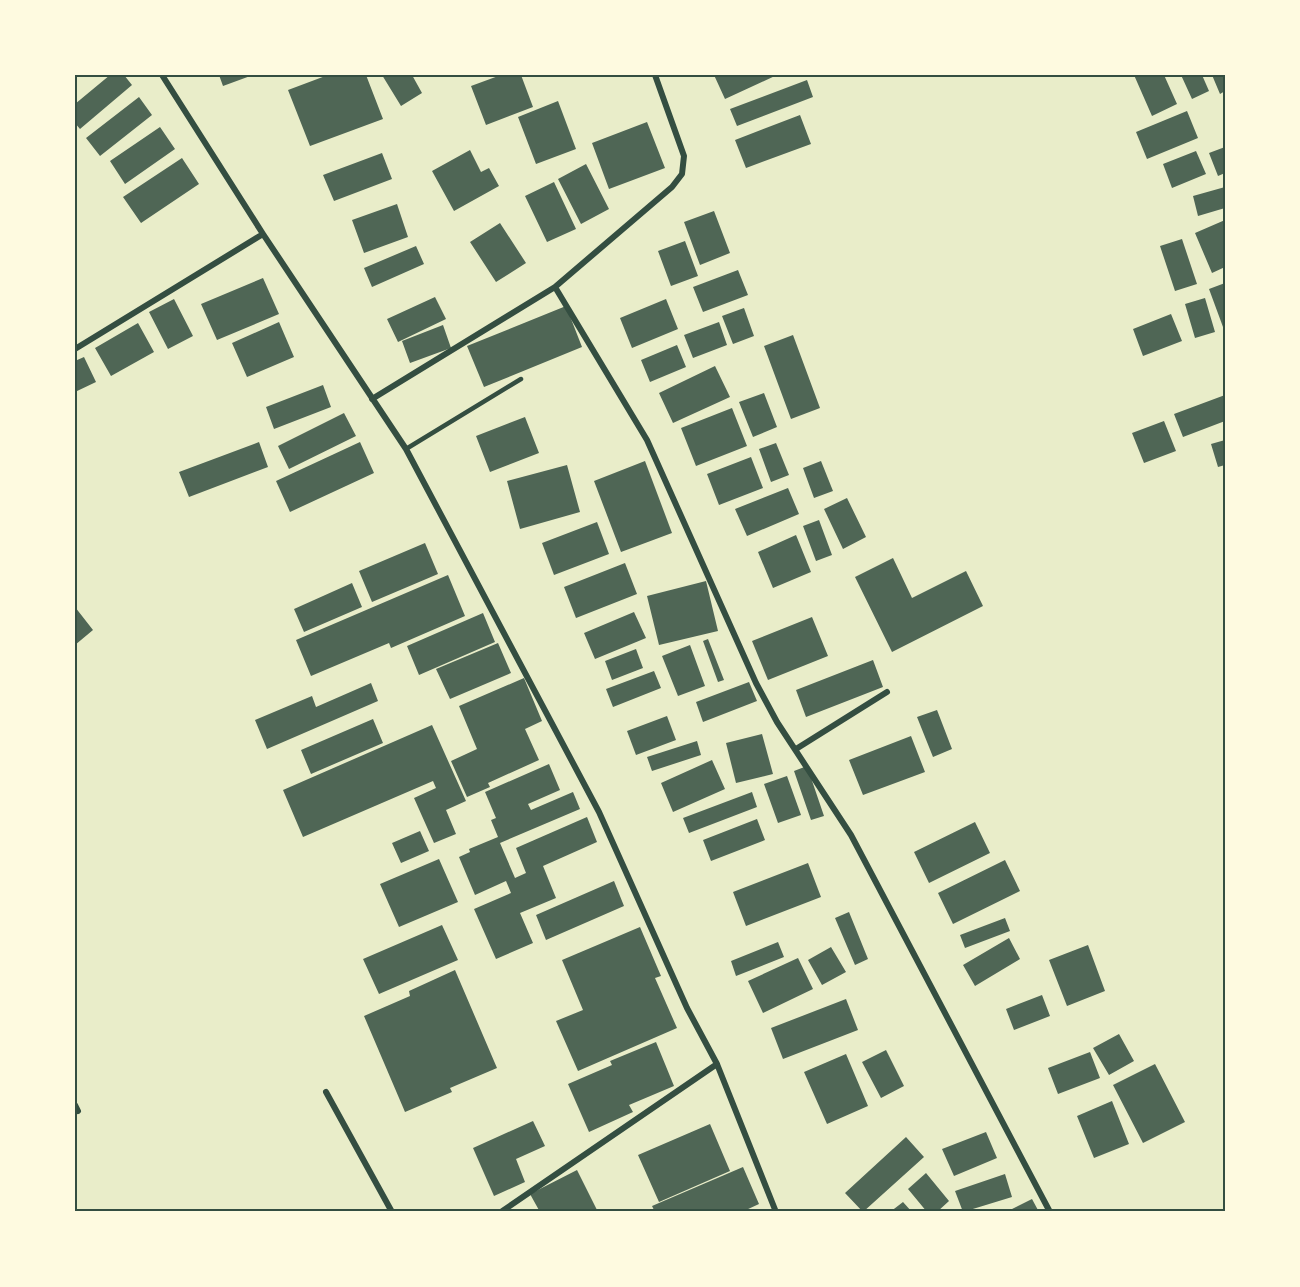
<svg xmlns="http://www.w3.org/2000/svg" width="1300" height="1287" viewBox="0 0 1300 1287" font-family="'IBM Plex Sans',sans-serif">
<rect width="100%" height="100%" fill="#e9edc9"/>
<path fill="#4f6655" d="M110 75H124L132 85 80 129 75 123V104Z
M219 75H253L223 86Z
M328 75H366L383 119 310 146 288 90Z
M382 75H412L422 93 401 106Z
M501 75H521L533 107 486 125 471 86Z
M714 75H777L725 99Z
M1134 75H1164L1177 104 1152 116Z
M1181 75H1202L1209 91 1192 99Z
M1212 75H1225V91L1220 94Z
M807 80 813 97 737 126 730 109Z
M139 97 152 115 100 156 86 138Z
M558 101 576 149 536 164 518 117Z
M1187 111 1198 138 1147 159 1136 132Z
M800 115 811 144 746 168 735 140Z
M647 122 665 168 609 189 592 143Z
M160 127 175 149 125 184 110 161Z
M1225 147V173L1218 176 1209 153Z
M470 150 481 172 489 168 499 186 454 211 432 171Z
M1196 151 1206 174 1172 188 1163 164Z
M382 153 392 179 334 201 323 175Z
M182 158 199 184 141 223 123 197Z
M586 164 609 209 581 224 558 179Z
M554 182 576 229 547 242 525 196Z
M1225 187V208L1198 216 1193 196Z
M397 204 408 237 364 253 352 220Z
M714 211 730 253 700 265 684 222Z
M1225 220V267L1212 273 1195 233Z
M500 223 526 263 496 282 470 242Z
M1182 239 1197 284 1175 291 1160 246Z
M685 241 698 276 671 286 658 251Z
M416 246 424 264 372 287 364 268Z
M738 270 748 295 703 312 693 287Z
M263 278 279 314 217 340 201 304Z
M1225 283V326L1223 327 1209 289Z
M435 297 446 319 398 342 387 319Z
M1205 298 1215 332 1195 338 1185 304Z
M174 299 193 336 168 349 149 312Z
M666 299 678 329 632 348 620 318Z
M566 306 582 347 484 387 467 346Z
M744 308 754 336 733 344 722 316Z
M1171 314 1182 341 1143 356 1133 329Z
M279 322 294 357 247 377 232 343Z
M719 322 727 345 693 358 684 335Z
M138 323 154 352 111 376 95 348Z
M443 325 451 348 410 363 402 341Z
M793 335 820 408 791 419 764 346Z
M677 345 686 367 650 382 641 360Z
M84 357 96 382 75 392V361Z
M715 366 730 397 673 423 659 393Z
M323 385 331 407 274 429 266 407Z
M764 393 777 427 753 437 739 402Z
M1225 395V421L1183 437 1174 414Z
M732 408 747 446 696 466 681 428Z
M344 413 356 436 289 469 278 446Z
M525 417 539 453 490 472 476 436Z
M1164 421 1176 451 1144 463 1132 433Z
M1225 440V465L1218 467 1211 444Z
M259 442 268 467 189 497 179 472Z
M360 442 374 473 290 512 276 481Z
M776 443 789 475 771 482 759 449Z
M751 457 763 488 719 505 707 474Z
M645 461 672 533 621 552 594 481Z
M821 461 833 491 814 498 803 468Z
M567 465 580 512 520 529 507 481Z
M788 488 799 514 747 536 735 509Z
M847 498 866 537 843 549 824 509Z
M819 520 832 555 816 561 803 526Z
M597 522 609 554 554 575 542 543Z
M796 535 811 572 773 588 758 552Z
M425 543 438 574 372 602 359 571Z
M893 558 912 598 966 571 983 606 892 652 855 577Z
M625 563 637 594 576 618 564 587Z
M448 575 465 616 391 648 389 643 311 676 296 640Z
M706 581 718 631 659 645 647 596Z
M352 583 362 607 304 632 294 609Z
M75 607 93 630 75 645Z
M634 612 646 638 595 659 584 633Z
M483 613 495 642 419 675 407 646Z
M812 617 828 656 768 680 752 641Z
M708 639 724 680 718 682 703 641Z
M498 643 511 673 450 699 436 669Z
M690 645 705 686 678 696 662 656Z
M636 649 643 668 612 680 605 661Z
M873 660 883 687 806 717 796 690Z
M654 671 661 688 613 707 606 689Z
M524 678 542 721 525 729 539 760 488 783 490 787 467 797 451 761 477 749 459 706Z
M749 682 757 701 703 722 696 702Z
M371 683 378 701 267 749 255 720 312 696 316 707Z
M937 710 952 749 933 757 917 717Z
M667 716 676 740 636 755 627 731Z
M373 719 383 743 311 774 301 750Z
M432 725 466 801 446 810 456 834 434 843 414 798 436 788 433 781 303 837 283 790Z
M762 734 773 774 736 783 726 743Z
M911 736 925 772 863 795 849 760Z
M697 741 701 755 652 771 647 757Z
M712 760 725 789 673 812 661 783Z
M549 764 560 790 528 804 531 810 573 792 580 809 500 843 515 878 526 873 516 848 587 817 597 842 543 866 556 898 520 913 533 943 496 959 474 909 511 893 506 881 475 895 459 857 470 852 469 849 498 837 491 820 496 818 485 792Z
M807 766 824 816 811 820 794 771Z
M787 776 801 815 778 823 764 784Z
M752 792 757 807 689 833 683 818Z
M757 819 765 840 711 861 703 840Z
M975 822 990 853 929 883 914 852Z
M420 831 429 851 401 863 392 843Z
M439 859 458 902 399 927 380 884Z
M1005 860 1020 891 953 924 938 893Z
M808 863 821 897 746 926 733 892Z
M614 881 624 906 546 940 536 915Z
M849 912 868 959 855 965 835 918Z
M1005 918 1010 931 965 948 960 935Z
M442 925 458 960 379 994 363 959Z
M640 927 661 976 655 978 677 1028 578 1071 556 1021 583 1010 562 960Z
M1009 938 1020 959 975 986 963 965Z
M778 942 784 957 736 976 731 961Z
M1088 945 1105 991 1067 1006 1049 960Z
M831 947 846 972 822 985 808 960Z
M798 958 813 989 763 1013 748 981Z
M455 970 497 1068 450 1088 452 1092 405 1112 364 1016 410 996 409 991Z
M1042 995 1050 1016 1014 1030 1006 1009Z
M846 999 858 1030 783 1059 771 1028Z
M1119 1034 1134 1061 1109 1075 1093 1048Z
M656 1042 674 1086 629 1105 633 1112 589 1132 568 1084 612 1065 610 1061Z
M886 1050 904 1086 881 1098 862 1062Z
M1090 1052 1100 1078 1058 1094 1048 1068Z
M846 1054 868 1106 827 1124 804 1072Z
M1155 1064 1185 1122 1143 1143 1113 1085Z
M1112 1101 1129 1144 1094 1158 1077 1116Z
M533 1121 545 1146 516 1159 525 1182 494 1196 473 1148Z
M710 1124 730 1171 659 1202 638 1155Z
M986 1132 997 1158 954 1176 942 1149Z
M906 1137 924 1157 863 1212 845 1193Z
M743 1167 759 1204 746 1210 747 1212H655L652 1206Z
M577 1170 598 1212H540L530 1194Z
M926 1173 949 1201 937 1212H927L908 1189Z
M1005 1174 1012 1197 963 1212 955 1191Z
M1032 1199 1039 1212H1006Z
M903 1202 912 1212H890Z"/>
<g fill="none" stroke-linecap="round" stroke-linejoin="round">
<path stroke="#344e41" stroke-width="4.5" d="M406 449 521 379"/>
<path stroke="#344e41" stroke-width="6" d="M162 75 263 234 406 449 599 812 687 1008 717 1064 776 1212
M555 287 647 440 756 683 777 722 851 835 1050 1212
M75 349 263 234
M372 399 555 287 672 187 682 174 684 156 655 75
M796 749 887 692
M326 1092 392 1212
M75 1105 78 1111
M501 1212 717 1064"/>
</g>
<rect width="1300" height="1287" fill="none" stroke="#fefae0" stroke-width="153"/>
<rect x="76" y="76" width="1148" height="1134" fill="none" stroke="#344e41" stroke-width="2"/>
</svg>
